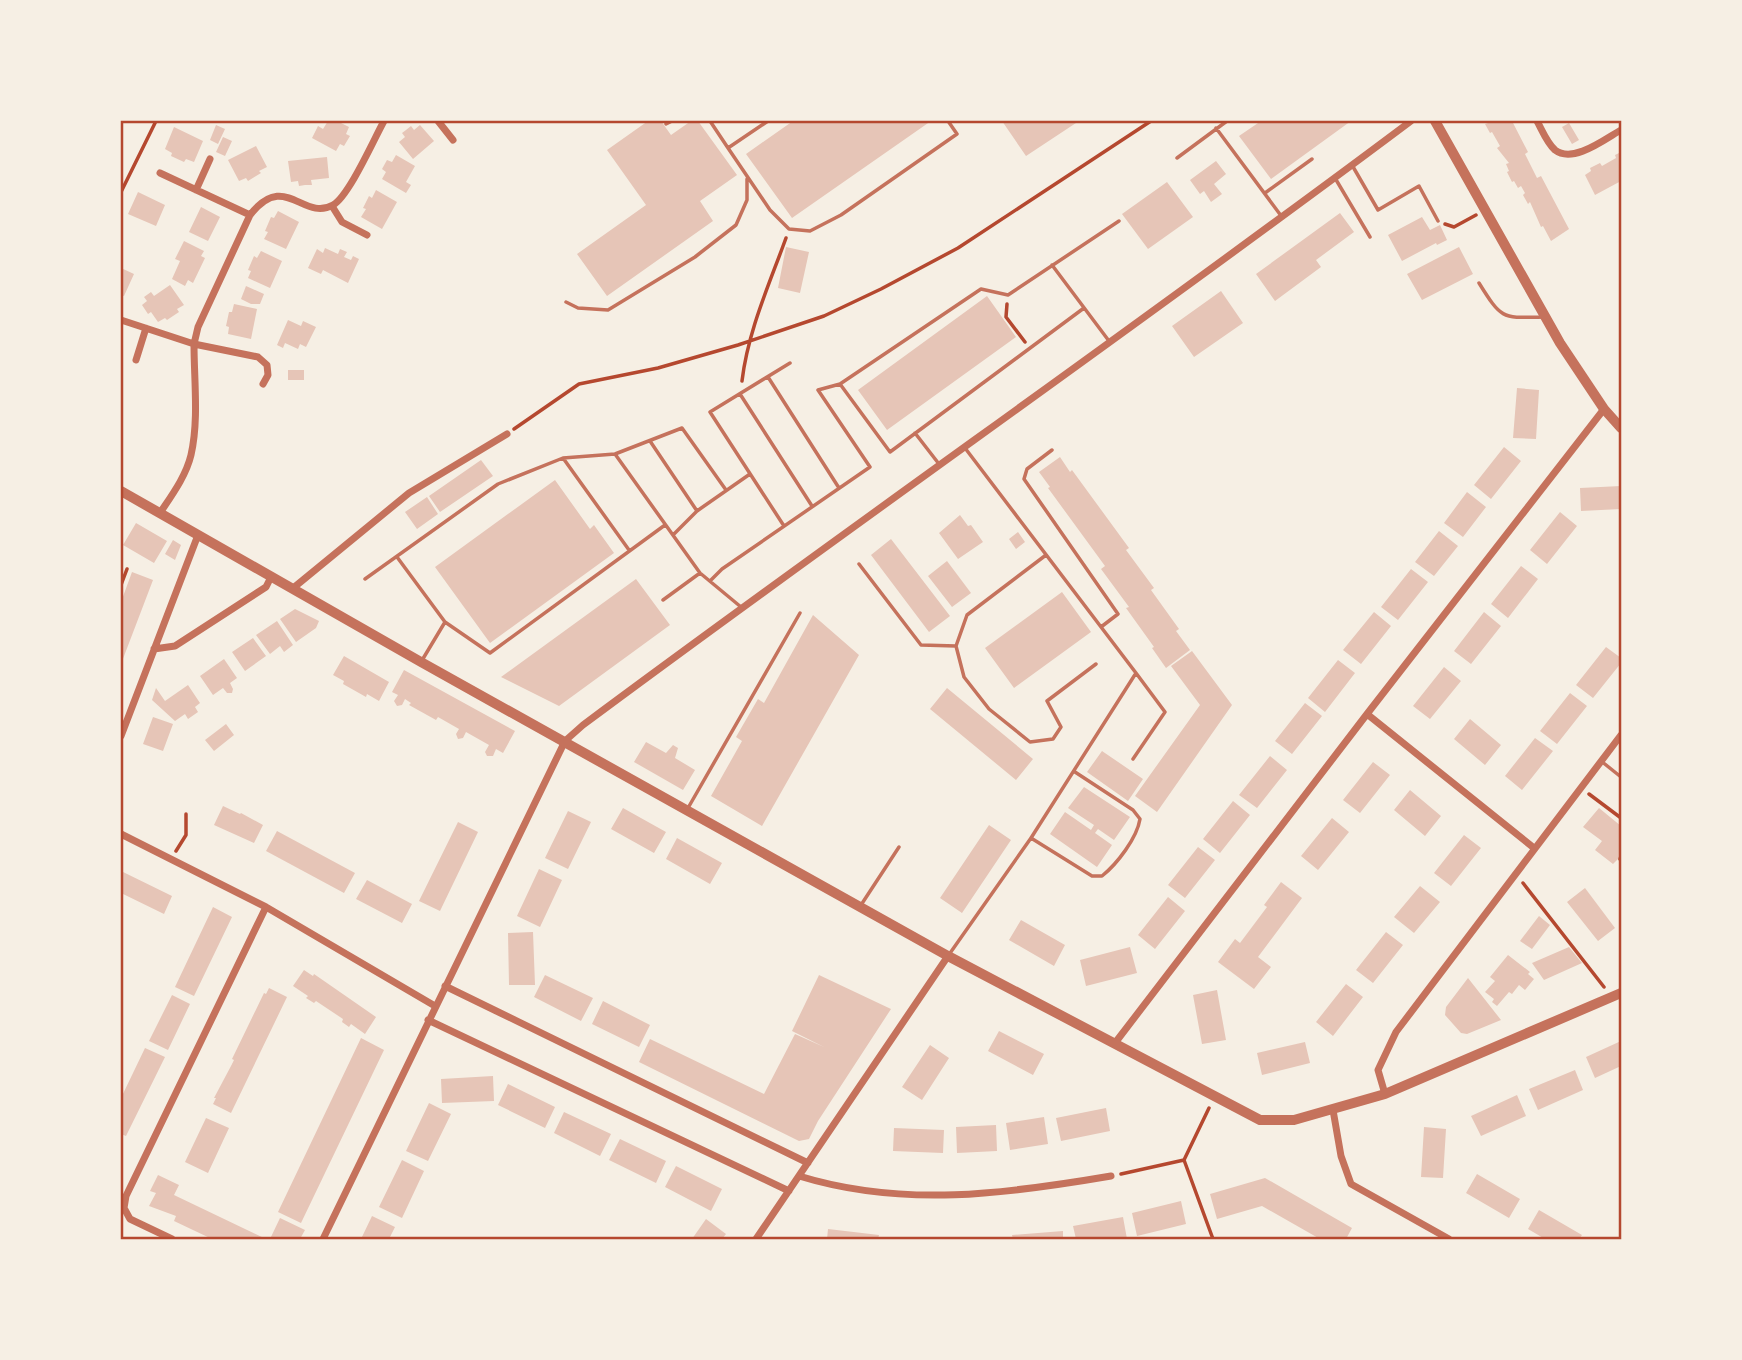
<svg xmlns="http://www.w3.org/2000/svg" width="1742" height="1360" viewBox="0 0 1742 1360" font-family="'Source Sans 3',sans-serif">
<rect width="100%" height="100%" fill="#f6efe4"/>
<path fill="#e6c5b7" d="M328 121H337L349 127 346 134 350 136 344 146 340 144 336 151 312 138 318 126 323 129Z
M648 121H661L671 135 691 121H698L737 175 700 201 713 221 607 296 577 254 646 205 607 150Z
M793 121H931L792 218 746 154Z
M1002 121H1079L1026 156Z
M1261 121H1351L1271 179 1239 136Z
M1487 121H1512L1528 152 1525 154 1537 178 1541 176 1569 229 1551 241 1543 226 1541 227 1530 202 1528 204 1523 195 1525 193 1521 186 1518 188 1514 181 1512 182 1507 172 1509 171 1506 164 1509 163 1497 148 1500 146 1492 132 1490 133 1485 124 1488 123Z
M1569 123 1579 140 1572 144 1562 127Z
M216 125 225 129 218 144 210 140Z
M420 125 434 141 413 159 399 142 405 137 402 133 406 130 411 126 414 130Z
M174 127 203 141 194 162 186 159 184 162 171 156 172 153 165 149Z
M223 137 232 141 225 156 216 152Z
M256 146 267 167 259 171 261 173 248 181 246 178 239 181 228 160Z
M1621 152V181L1595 195 1585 175 1591 171 1590 168 1600 163 1602 166 1616 158 1615 155Z
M396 155 415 166 406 182 411 185 406 193 382 179 386 172 382 169 387 160 392 162Z
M327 157 329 178 311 180 312 185H305L299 186 298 181 291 182 288 161Z
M1216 161 1226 174 1214 184 1222 194 1211 202 1204 191 1200 194 1190 180Z
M1167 182 1193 217 1148 249 1122 214Z
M376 190 397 202 382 229 361 217 366 209 363 208 369 196 372 198Z
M138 192 165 205 156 226 128 214Z
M201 207 220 217 208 241 189 232Z
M278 211 299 222 286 249 264 239 268 232 265 231 271 217 274 218Z
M1340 213 1354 232 1316 260 1321 267 1275 301 1256 274Z
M1422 217 1430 230 1440 225 1447 240 1437 245 1436 243 1402 261 1388 235Z
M184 241 204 251 201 256 205 258 193 283 188 280 185 286 172 279 180 261 175 259Z
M786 247 809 252 800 293 778 288Z
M1459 247 1473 274 1422 300 1407 274Z
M325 248 338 254 340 249 347 252 344 257 351 260 353 256 359 259 348 283 323 270 321 274 308 268 317 249 323 253Z
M261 251 282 261 270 288 248 278 251 271 248 270 254 256 257 258Z
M121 268 134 274 124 296 121 295Z
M170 285 184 305 177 309 179 312 167 320 165 318 158 322 151 312 148 314 142 305 147 301 144 297 151 292 154 296Z
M246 286 264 294 260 304H251L241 299Z
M1221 291 1243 323 1194 357 1172 326Z
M987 296 1016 337 887 430 858 390Z
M234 304 257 309 251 339 228 334 229 327 226 326 229 312H232Z
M288 320 301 326 303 321 316 327 306 347 300 344 298 349 285 343 283 348 277 345Z
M288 370H304V380H288Z
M1517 388 1539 390 1536 439 1513 438Z
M1504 447 1521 461 1491 499 1474 485Z
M1060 457 1070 472 1072 470 1129 548 1126 550 1154 588 1151 590 1179 629 1176 631 1190 650 1166 668 1152 648 1154 647 1126 608 1129 607 1101 569 1105 566 1048 488 1050 487 1039 472Z
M481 460 493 476 440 512 429 496Z
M555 480 590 529 594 525 614 553 490 643 435 567Z
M1621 486V509L1581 511 1580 488Z
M1467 492 1486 507 1463 537 1444 523Z
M427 497 438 514 417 529 405 512Z
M1560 512 1577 526 1547 564 1530 550Z
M960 515 968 526 971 525 983 542 958 559 939 533Z
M136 523 167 541 154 563 123 545Z
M1439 531 1458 546 1434 576 1415 562Z
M1018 532 1025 542 1016 549 1009 539Z
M891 539 950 616 929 632 871 555Z
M173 540 181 545 175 560 165 554Z
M947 561 971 593 952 607 928 576Z
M1521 566 1538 579 1508 618 1491 604Z
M1411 569 1428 582 1398 620 1381 607Z
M132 572 153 580 121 664V602Z
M636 579 670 625 559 706 501 677Z
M1062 592 1091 632 1014 688 985 648Z
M295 609 319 621 316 628 296 642 280 619Z
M1374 612 1391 626 1361 664 1343 650Z
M1484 612 1501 626 1471 664 1454 651Z
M813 615 859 655 762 826 711 796 742 741 736 737 758 699 764 703Z
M277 621 293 645 284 652 280 646 270 654 256 635Z
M253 638 266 656 245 671 232 652Z
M1606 647 1621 658V663L1593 698 1576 685Z
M1192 651 1232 705 1157 812 1135 796 1200 705 1171 666Z
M344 656 389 682 379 701 367 694 366 697 343 684 344 681 333 675Z
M224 659 237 678 230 683 233 689 232 693H227L223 688 213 695 200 676Z
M1338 660 1355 673 1325 712 1308 698Z
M1444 667 1461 681 1430 719 1413 706Z
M404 670 515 731 503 753 496 749 493 756H487L485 752 489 745 466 732 463 738 458 739 456 734 459 729 438 717 436 720 409 705 411 703 405 699 402 705 397 706 394 701 398 695 392 692Z
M188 685 200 703 195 707 198 712 188 719 185 714 175 721 152 700 156 688 165 701Z
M947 688 1033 759 1016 780 930 709Z
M1570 693 1587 706 1557 744 1540 731Z
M1305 703 1322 716 1292 754 1275 741Z
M153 717 173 724 163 751 143 744Z
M1470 719 1501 745 1485 765 1454 739Z
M226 724 234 735 214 751 205 740Z
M1535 738 1553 751 1522 790 1505 776Z
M646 742 666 753 673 745 678 748 675 758 695 770 683 790 634 762Z
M1102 751 1143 779 1128 801 1087 772Z
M1270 756 1287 770 1257 808 1239 795Z
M1373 762 1390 775 1360 813 1343 800Z
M1084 787 1130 817 1114 840 1098 829 1095 833 1112 845 1097 867 1050 834 1065 812 1091 830 1094 825 1068 808Z
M1410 790 1441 816 1425 836 1394 810Z
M1233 801 1250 815 1220 853 1203 839Z
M223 806 240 814 241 813 263 825 254 843 214 825Z
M623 808 666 832 654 853 611 829Z
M1599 808 1621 826V835L1619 838 1621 840V856L1613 864 1595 850 1602 841 1583 827Z
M568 811 591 822 568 869 545 858Z
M1332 818 1349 832 1318 870 1301 856Z
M458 822 478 832 440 911 419 901Z
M989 825 1011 840 962 913 940 898Z
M277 831 355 873 344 893 266 851Z
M1464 835 1481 848 1451 886 1434 873Z
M677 838 722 863 710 884 666 859Z
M1198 847 1215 860 1185 898 1168 885Z
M539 869 562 880 540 927 517 916Z
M121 871 172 896 164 914 121 893Z
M367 880 412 904 402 923 356 899Z
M1281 882 1302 898 1258 957 1271 967 1254 989 1218 962 1235 939 1240 943 1267 907 1264 905Z
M1420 886 1440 902 1414 933 1394 917Z
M1585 888 1615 928 1598 941 1567 902Z
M1168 897 1185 911 1155 949 1138 935Z
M213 907 232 917 194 996 175 987Z
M1539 916 1550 925 1532 949 1520 941Z
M1021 920 1065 945 1054 966 1009 940Z
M533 932 535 985H509L508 933Z
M1386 932 1403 945 1373 983 1356 970Z
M1130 947 1137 973 1086 986 1080 960Z
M1569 947 1582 963 1544 980 1532 963Z
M1508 955 1530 972 1528 974 1534 979 1525 990 1519 985 1512 994 1509 992 1497 1006 1492 1002 1494 999 1485 992 1495 981 1490 977Z
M304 970 313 976 314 974 376 1017 365 1034 351 1024 349 1027 342 1022 343 1019 316 1001 314 1003 306 998 308 996 293 986Z
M545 975 593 998 581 1021 534 997Z
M819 975 891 1009 818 1121 809 1139 799 1141 639 1062 650 1039 764 1094 795 1034 824 1047 792 1031Z
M1468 978 1501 1020 1467 1034 1461 1033 1445 1015 1446 1007Z
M1346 984 1363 997 1333 1036 1316 1022Z
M269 988 287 997 231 1113 213 1104 216 1098H214L231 1066 234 1060 232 1059 264 993 266 994Z
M1217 990 1226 1040 1202 1044 1193 995Z
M172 995 190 1004 168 1050 149 1041Z
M603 1001 650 1025 639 1047 592 1024Z
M999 1031 1044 1054 1033 1075 988 1051Z
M361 1038 384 1050 301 1223 278 1212Z
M1621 1041V1066L1595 1078 1586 1057Z
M1305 1042 1310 1063 1262 1075 1257 1053Z
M930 1045 949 1058 922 1100 902 1087Z
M145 1048 165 1057 126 1136 121 1134V1098Z
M1575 1070 1583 1090 1538 1110 1529 1089Z
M493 1076 494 1101 442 1103 441 1079Z
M508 1084 555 1107 545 1128 498 1105Z
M1517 1095 1526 1116 1481 1136 1471 1116Z
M429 1103 451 1114 428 1161 406 1151Z
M1106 1108 1110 1131 1061 1141 1056 1118Z
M564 1112 611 1134 600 1156 554 1133Z
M1044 1117 1048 1144 1010 1150 1006 1123Z
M206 1118 229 1128 208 1173 185 1162Z
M996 1125 997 1151 957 1153 956 1127Z
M1424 1127 1446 1129 1443 1178 1421 1177Z
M894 1128 944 1130 943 1153 893 1151Z
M620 1139 666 1161 656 1183 609 1160Z
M402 1160 424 1171 402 1218 379 1207Z
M676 1166 722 1189 711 1211 665 1187Z
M1477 1174 1520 1199 1509 1218 1466 1193Z
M158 1175 179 1185 174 1195 266 1239H212L174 1221 176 1216 149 1206 156 1193 150 1191Z
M1265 1178 1352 1228 1346 1239H1320L1262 1206 1217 1219 1210 1194Z
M1181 1201 1186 1224 1137 1236 1132 1213Z
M1539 1210 1582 1235 1579 1239H1545L1528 1229Z
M372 1216 395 1227 389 1239H361Z
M1123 1217 1127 1239H1076L1073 1226Z
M280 1218 305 1230 300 1239H270Z
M706 1219 726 1234 722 1239H692Z
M828 1229 879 1235 878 1239H827Z
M1063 1231V1239H1013L1012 1235Z"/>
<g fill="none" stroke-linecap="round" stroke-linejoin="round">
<path stroke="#b5482f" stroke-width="3.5" d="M121 192 156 121
M1445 224 1454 227 1476 215
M1007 304 1006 317 1025 342
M742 381C748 331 769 285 786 238
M514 429 579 384 658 368 738 345 824 316 881 289 958 248 1151 121
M121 585 127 569
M1589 794 1621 818
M176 851 186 835V814
M1620 859 1621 856
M1523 883 1604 987
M1209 1108 1184 1160 1213 1239
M1121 1174 1184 1160"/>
<path stroke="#c5725c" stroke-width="3.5" d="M710 121 728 148
M768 121 728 148 770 210 789 229 810 231 841 215 957 134 948 121
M666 124 672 121
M1216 128 1282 217
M1177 158 1227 121
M1352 165 1378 210 1419 186 1438 221
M1335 178 1370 237
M1265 193 1312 159
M1052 265 1109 341
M1479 283C1502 320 1502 318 1544 317
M566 302 578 308 608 310 695 257 736 225 747 200V179
M768 377 839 488
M840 384 890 452 1084 308
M740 394 812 506
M915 433 939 464
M650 441 697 511
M1052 450 1027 469 1024 479 1118 614 1101 627
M615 454 700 573 741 607
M563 458 629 550
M784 526 710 412 790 363
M673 535 697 511 750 474
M1046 555 967 615 956 646 964 677 989 709 1030 742 1053 739 1061 727 1047 701 1096 664
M397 557 445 622 490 653 665 525
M859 564 921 645 956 646
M365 579 498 484 563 458 615 454 682 428 726 490
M710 581 722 569 870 467 818 390 840 384 981 289 1008 295 1119 221
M663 600 700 573
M421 662 445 622
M1133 759 1165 712 1136 673
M1601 761 1621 777
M688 808 800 613
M1031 838 1092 876H1102C1117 864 1137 838 1140 819L1133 810 1075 772
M861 905 899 847
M948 956 1031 838 1136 673 965 448"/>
<path stroke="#c5725c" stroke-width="7" d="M438 121 453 140
M1537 121C1542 130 1547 143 1555 150 1573 164 1605 139 1621 130
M160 173 250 215
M196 190 210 159
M332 206 342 222 367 235
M121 320 194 344C194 380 199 420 191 455 186 476 172 495 160 513
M136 360 146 328
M263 384 268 375 267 365 258 357 194 344 198 327 250 215C285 170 303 222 333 205 349 196 374 139 384 121
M292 589 409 493 507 434
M154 649 175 646 266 587 271 577
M1367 714 1534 848
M121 736 198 535
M121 834 266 907 435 1006
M445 986 808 1163
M428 1020 789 1191
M1115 1043 1367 714 1604 409
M1385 1094 1378 1070 1396 1032 1621 735
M1333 1110 1341 1156 1351 1184 1449 1239
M799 1176C903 1208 1006 1194 1111 1176
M172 1239 130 1219 124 1208 126 1196 266 907
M323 1239 565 741 583 725C857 521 1138 326 1411 121
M756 1239 948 956"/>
<path stroke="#c5725c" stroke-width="10" d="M1435 121 1560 343 1604 409 1621 428
M121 491 421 662 948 956 1260 1120H1294L1385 1094 1621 993"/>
</g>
<rect width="1742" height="1360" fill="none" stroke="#f6efe4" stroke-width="245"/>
<rect x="122" y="122" width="1498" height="1116" fill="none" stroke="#b5482f" stroke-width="2.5"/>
</svg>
